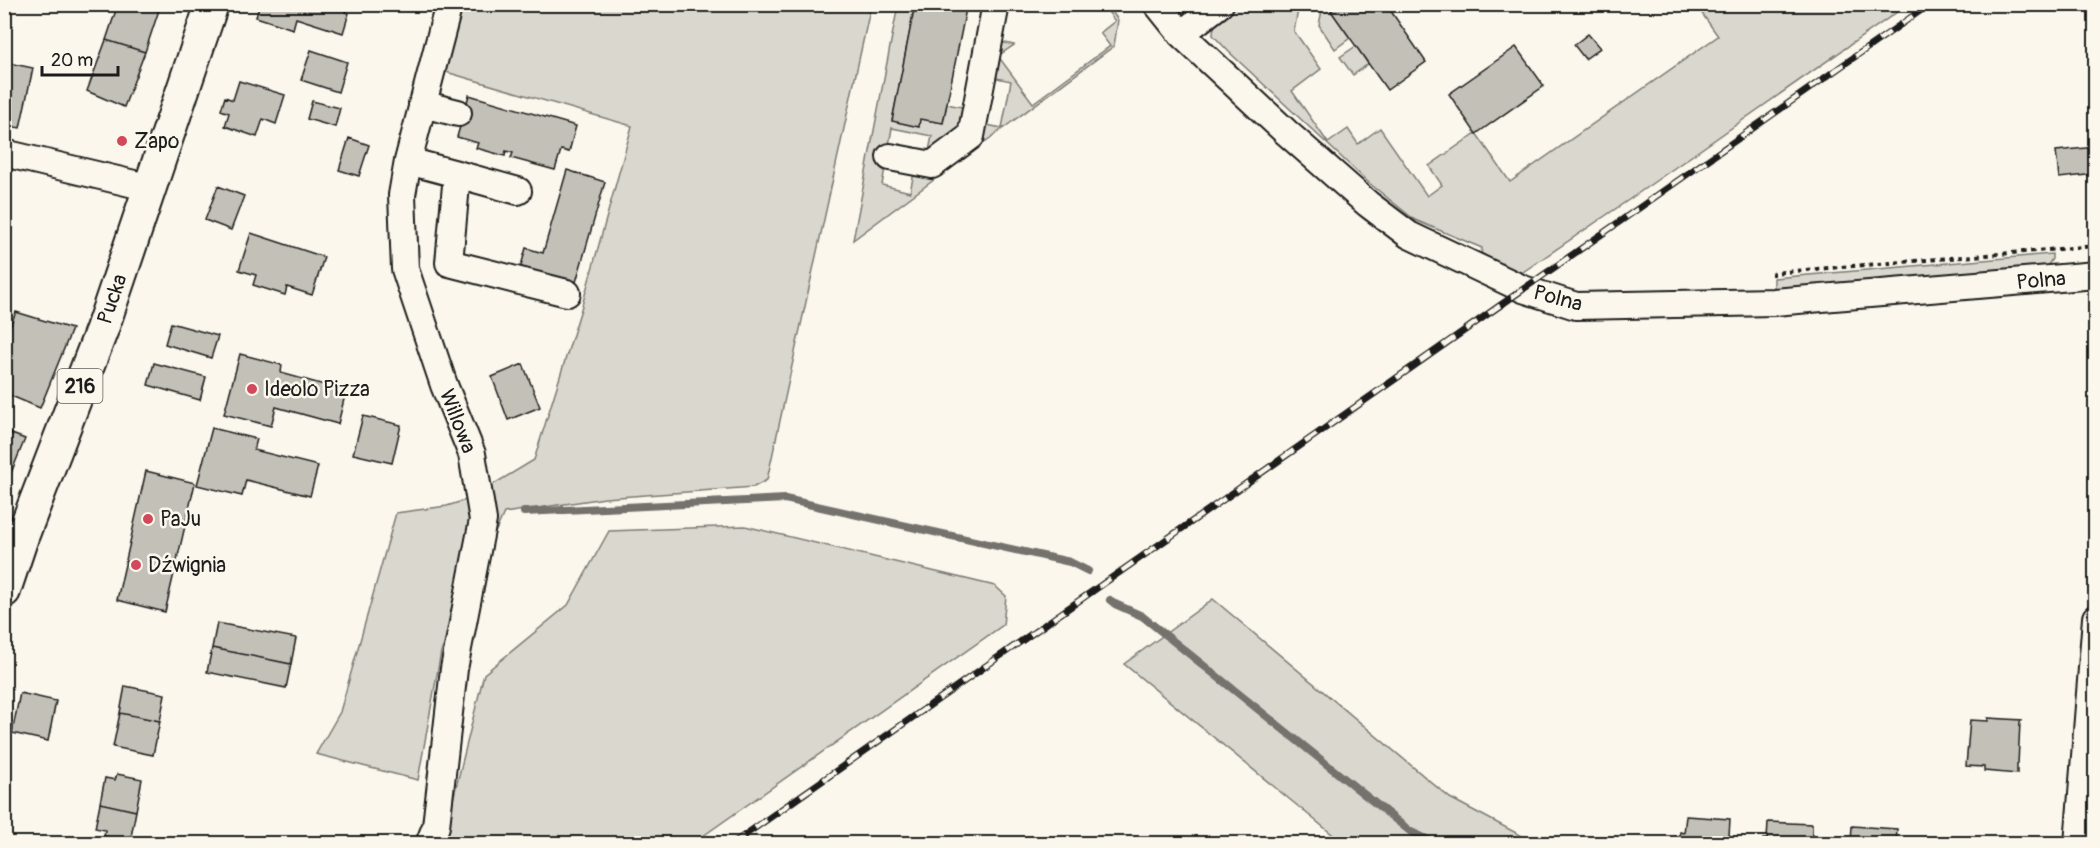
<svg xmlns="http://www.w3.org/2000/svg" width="2100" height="848" viewBox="0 0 2100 848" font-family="Pangolin,sans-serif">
<rect width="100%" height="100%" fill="#fbf7ec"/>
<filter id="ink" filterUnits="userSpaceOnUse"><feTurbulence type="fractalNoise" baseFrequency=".0167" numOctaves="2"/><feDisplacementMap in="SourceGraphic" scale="12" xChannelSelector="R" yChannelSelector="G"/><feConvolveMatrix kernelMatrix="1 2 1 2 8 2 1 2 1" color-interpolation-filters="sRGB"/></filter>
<g filter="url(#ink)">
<path fill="#dad7ce" stroke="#7b7a75" stroke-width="1.5" d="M457 5H871L767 480 754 487 605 498 504 513 441 652 418 780 316 754 340 712 396 513 447 506 469 499 534 460 581 309 632 126 439 70Z
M898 5H915L892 121 918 126 920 119 943 123 947 104 966 108 960 132 928 156 932 136 892 128 882 185 910 192 914 173 982 124 1002 128 1011 81 992 77 1001 42 1014 45 998 56 1033 103 1110 46 1100 33 1115 21 1103 5H1107L1118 20 1114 46 853 240Z
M1239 5H1299L1294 31 1321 69 1292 91 1328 143 1348 129 1358 144 1380 128 1427 196 1442 185 1429 166 1476 133 1510 182 1718 36 1696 5H1907L1630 199 1520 274 1495 262 1481 253 1482 248 1415 220 1369 183 1229 52 1213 35C1212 20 1228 13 1239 5Z
M1323 5H1339L1331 11 1350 38 1335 49 1319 25Z
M1356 46 1368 64 1353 75 1340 57Z
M2052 254V259L2046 268 1774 290V278Z
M745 526 995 586 1006 596 1003 625 693 843 442 844 484 674 568 605 609 531Z
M1213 599 1450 798 1535 843H1343L1124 664Z"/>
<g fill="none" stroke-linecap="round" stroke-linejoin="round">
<path stroke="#74726e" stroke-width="8" d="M524 512 785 499 1070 562 1088 571
M1110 600 1115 604 1142 616 1411 832 1437 844"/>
</g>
<path fill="#c3c0b8" stroke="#1c1c1c" stroke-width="1.5" d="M118 4H142L159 10 145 52 106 40Z
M260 4H347L345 12 349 13 343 33 296 18 293 29 256 17Z
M915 4H967L943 123 920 119 919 127 892 121Z
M1386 4 1426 62 1387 90 1331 11 1340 4Z
M1588 34 1600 48 1585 59 1574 45Z
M106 40 145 52 124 107 87 91Z
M1516 47 1544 86 1476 134 1449 94Z
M311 50 347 62 338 92 301 80Z
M4 62 33 68 20 128 4 125Z
M239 81 285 95 276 124 263 119 257 137 225 126 229 113 221 110 225 97 233 100Z
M469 95 576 126 569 152 561 150 555 170 511 158 513 153 506 151 505 156 476 148 478 143 457 137Z
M312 101 340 108 335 127 307 119Z
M349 138 369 145 359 176 339 170Z
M2096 147V174L2059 178 2056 151Z
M567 170 605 182 574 289 519 273 526 248 543 253Z
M218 186 244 196 231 230 205 220Z
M251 233 324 257 312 295 287 287 285 295 253 285 256 275 239 270Z
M16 312 72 329 40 408 4 393V340Z
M171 323 218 336 211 358 165 344Z
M240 354 282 365 281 373 346 391 338 424 276 407 271 426 224 414Z
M154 363 206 377 200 400 148 385Z
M523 364 540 407 508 420 492 377Z
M363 416 401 425 392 463 353 454Z
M212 428 257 439 254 450 318 466 310 496 246 480 242 496 197 485Z
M4 431 25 439 4 490Z
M146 471 195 483 165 612 117 600Z
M217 623 296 638 291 664 212 648Z
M212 648 291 664 286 688 207 672Z
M125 686 165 694 160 721 120 713Z
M20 693 56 701 48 741 12 733Z
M120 713 160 721 153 755 113 747Z
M1988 718 2022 720 2020 722 2018 764H2017V774L1984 771V767L1966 766 1970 720 1988 721Z
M117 774 142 779 136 811 100 803 105 778 115 780Z
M100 803 136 811 130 842 104 836 105 830 95 828Z
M1686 816 1730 819 1729 836H1732V844H1679L1680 832 1684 833Z
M1768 822 1812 824V841H1815V844H1763V839H1767Z
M1852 826 1897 829 1896 844H1847L1851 843Z
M1935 839 1979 841V844H1935Z"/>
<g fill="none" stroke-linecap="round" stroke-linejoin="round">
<g stroke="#1c1c1c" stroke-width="30">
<path id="minor" d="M1157 4 1181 34 1286 132 1368 204 1409 235 1523 289 1576 306 1774 302 2096 275
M1181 34 1220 4
M422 104 458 113
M4 153 151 188
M890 157 932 165 971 136 996 4
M408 161 457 174
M518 191 457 174 449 263 567 293
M429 844 436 826 454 669 483 520 472 454 444 385 405 269 402 195 408 161 449 4
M2078 844 2096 618"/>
</g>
<g stroke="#1c1c1c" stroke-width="36">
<path id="major" d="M4 591 22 537 102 329 212 4"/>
</g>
<path stroke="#1c1c1c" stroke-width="4" stroke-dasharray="4.5 4.5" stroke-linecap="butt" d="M1773 276V273L1817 269 2096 246"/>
<use href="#minor" stroke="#fbf7ec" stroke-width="26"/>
<use href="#major" stroke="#fbf7ec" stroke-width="32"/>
<g stroke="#1c1c1c" stroke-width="7">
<path id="rail" d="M732 844 1930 4"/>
</g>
<use href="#rail" stroke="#fbf7ec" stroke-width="4.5" stroke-dasharray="14" stroke-linecap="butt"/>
</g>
</g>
<g fill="#d1495b" stroke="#fbf7ec" stroke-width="2">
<circle cx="122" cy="141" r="6"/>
<circle cx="252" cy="389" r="6"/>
<circle cx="148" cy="519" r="6"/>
<circle cx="136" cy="565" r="6"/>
</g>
<g text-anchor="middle" stroke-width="5" stroke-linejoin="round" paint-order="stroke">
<rect fill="#fbf7ec" stroke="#5f5e5a" stroke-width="1.5" x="57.5" y="369" width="45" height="34" rx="4.5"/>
<g font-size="20" font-weight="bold" fill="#1c1c1c">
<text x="80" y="393">216</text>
</g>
<g font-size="21" fill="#1c1c1c" stroke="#fbf7ec" text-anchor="start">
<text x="134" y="148">Zapo</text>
<text x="264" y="396">Ideolo Pizza</text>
<text x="160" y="526">PaJu</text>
<text x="148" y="572">Dźwignia</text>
</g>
<g font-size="21" fill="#1c1c1c" stroke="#fbf7ec">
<text transform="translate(2041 280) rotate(-5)" y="7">Polna</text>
<text transform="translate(1558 298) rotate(15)" y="7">Polna</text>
<text transform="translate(112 299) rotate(-71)" y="7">Pucka</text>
<text transform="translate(458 421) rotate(69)" y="7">Willowa</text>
</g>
</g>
<rect width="2100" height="848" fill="none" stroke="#fbf7ec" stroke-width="24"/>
<rect x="12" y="12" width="2076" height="824" fill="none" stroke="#1c1c1c" stroke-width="2" filter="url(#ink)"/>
<path d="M42 66v9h76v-9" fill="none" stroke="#1c1c1c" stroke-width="3"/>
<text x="51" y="66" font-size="18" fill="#1c1c1c" stroke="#fbf7ec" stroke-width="4.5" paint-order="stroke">20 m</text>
</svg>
